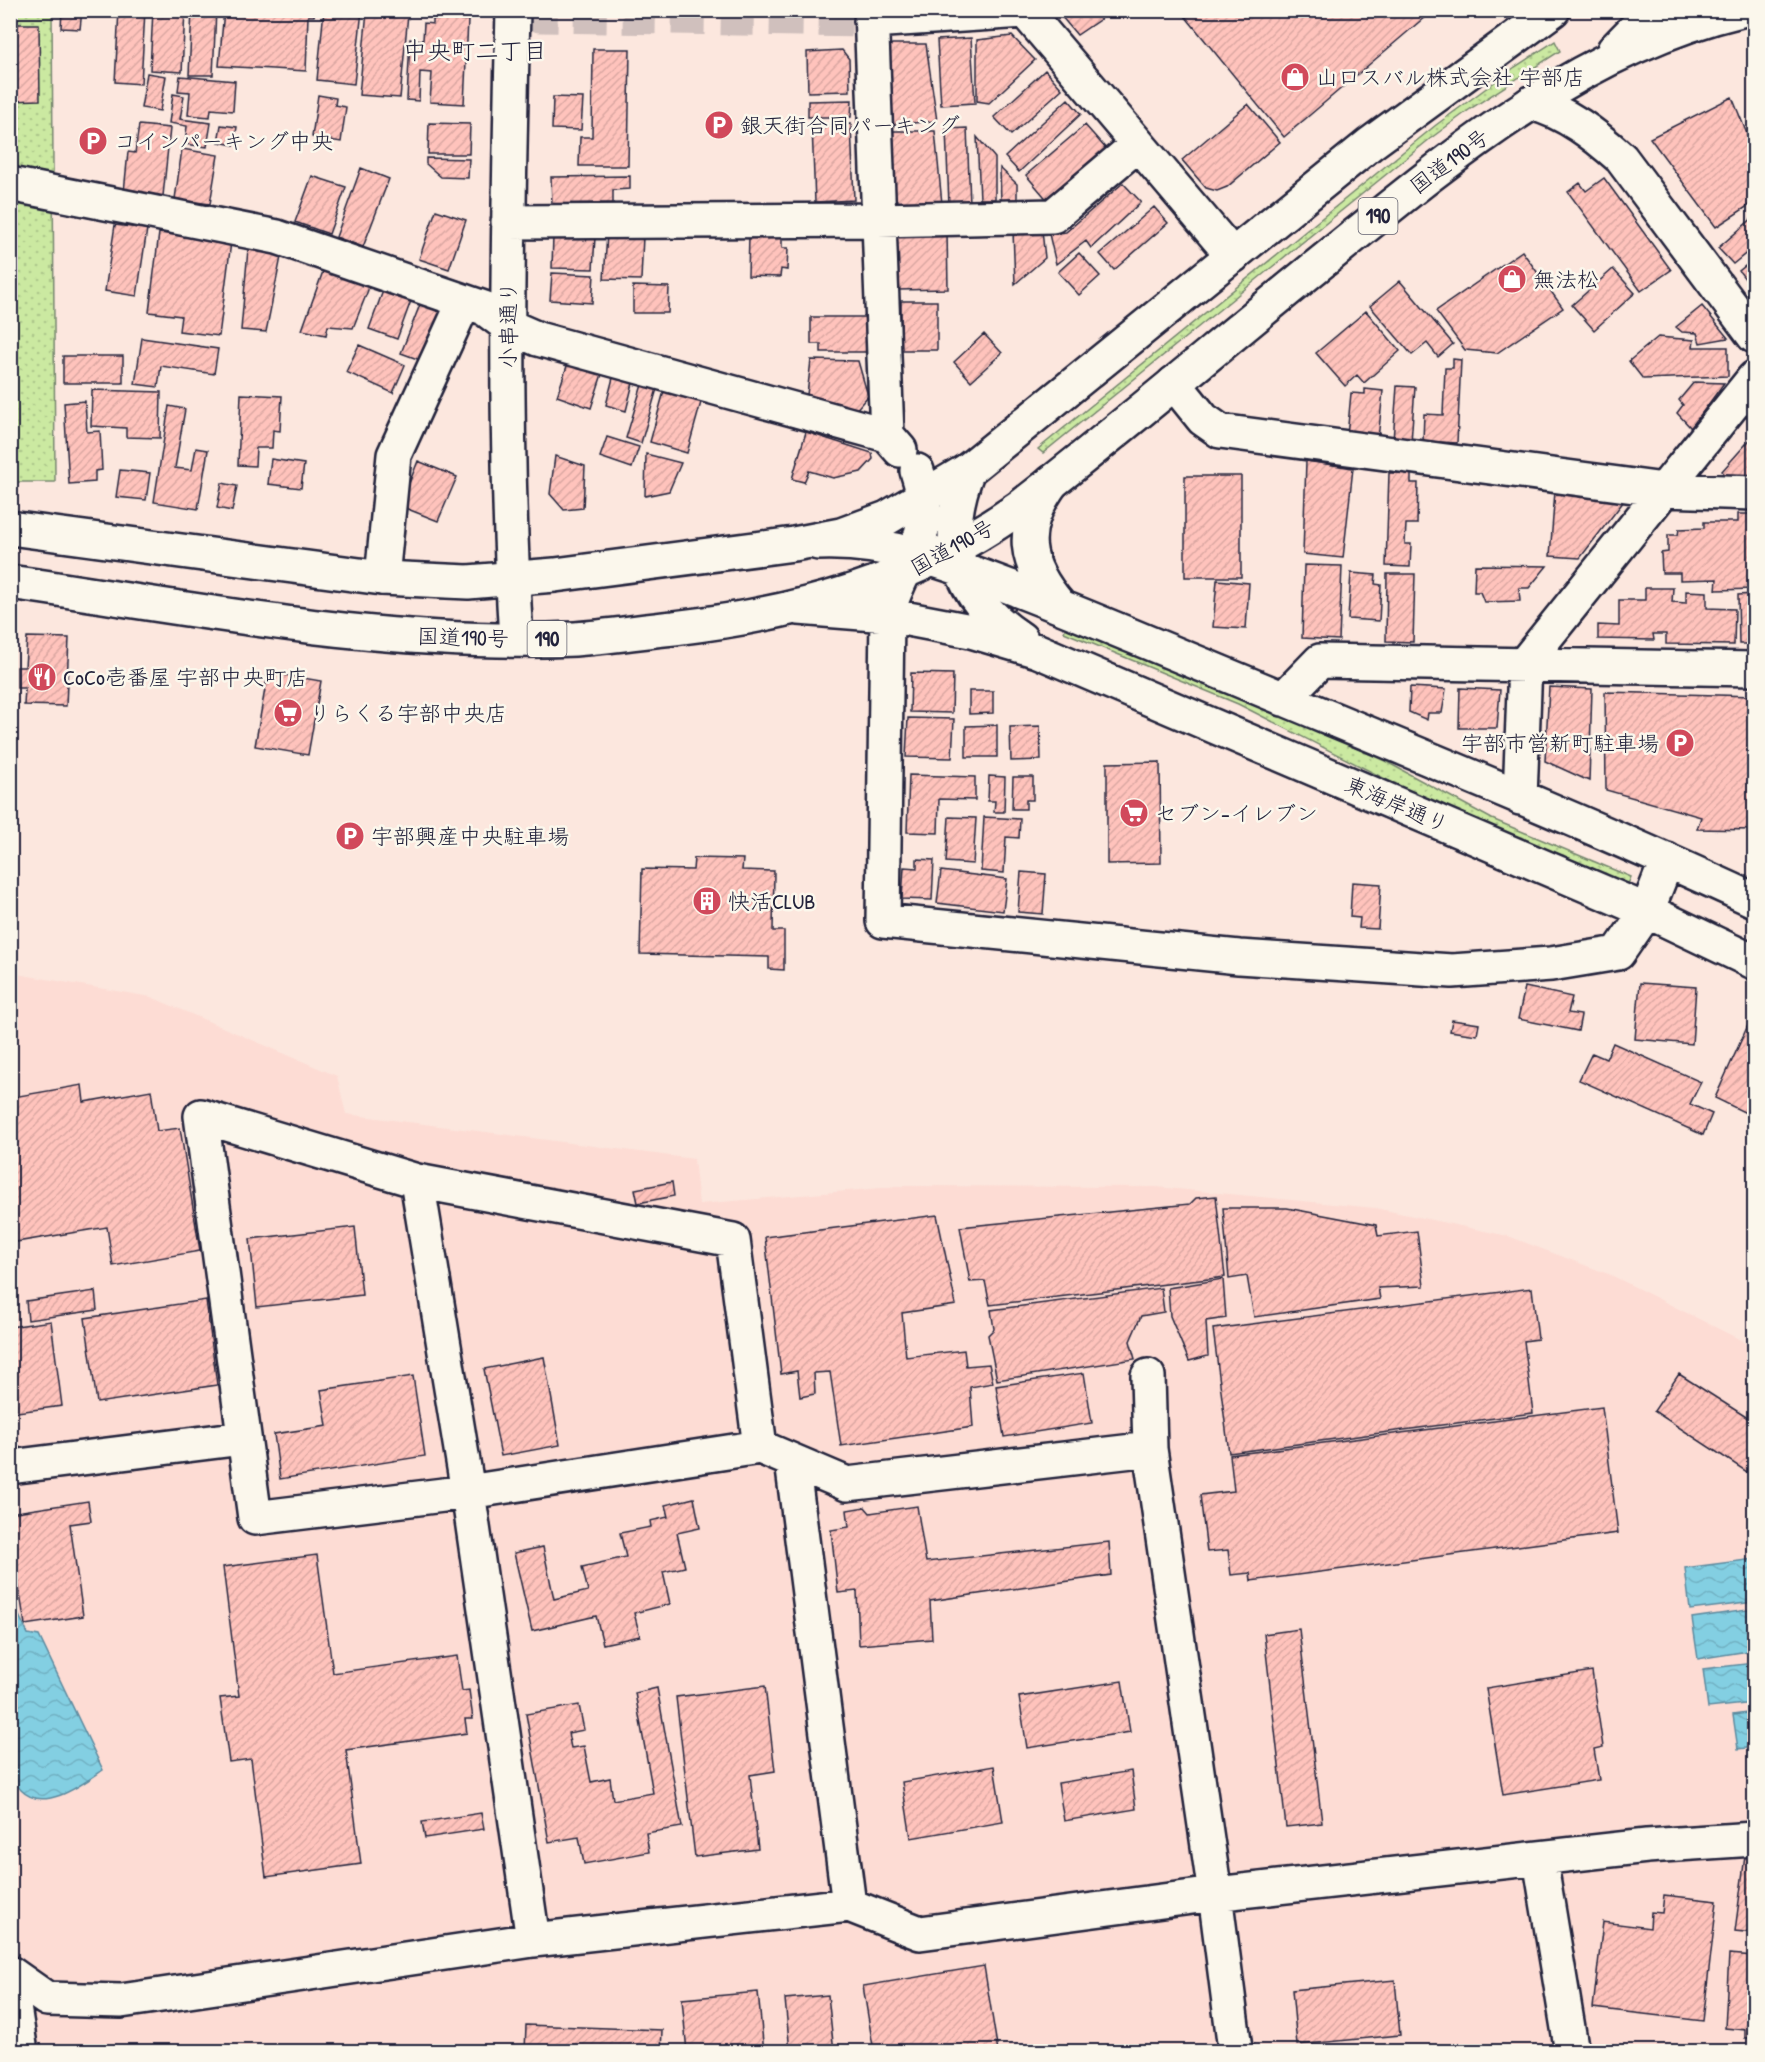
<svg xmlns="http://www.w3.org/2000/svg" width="1765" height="2062" viewBox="0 0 1765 2062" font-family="'Patrick Hand','Klee One',sans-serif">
<defs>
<pattern id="green-dots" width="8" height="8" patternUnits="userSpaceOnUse" patternTransform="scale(1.5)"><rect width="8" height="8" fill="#cbe9a1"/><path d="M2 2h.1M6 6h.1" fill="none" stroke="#aec88c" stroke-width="1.8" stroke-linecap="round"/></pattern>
<pattern id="water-waves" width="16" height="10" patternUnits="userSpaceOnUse" patternTransform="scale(1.5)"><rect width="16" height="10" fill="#83cfe2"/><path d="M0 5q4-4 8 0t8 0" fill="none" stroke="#71b1c3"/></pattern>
<pattern id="building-hatch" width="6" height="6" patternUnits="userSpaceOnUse" patternTransform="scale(1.5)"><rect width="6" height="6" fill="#ffc3bc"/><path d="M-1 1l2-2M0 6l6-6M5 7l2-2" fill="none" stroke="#daa7a2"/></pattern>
</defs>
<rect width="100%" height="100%" fill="#fce7de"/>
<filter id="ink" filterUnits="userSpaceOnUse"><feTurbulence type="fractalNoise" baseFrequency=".0167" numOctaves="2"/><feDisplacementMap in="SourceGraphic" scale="12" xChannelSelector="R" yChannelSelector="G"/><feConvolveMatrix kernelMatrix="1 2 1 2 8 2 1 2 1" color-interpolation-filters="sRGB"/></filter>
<g filter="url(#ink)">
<path fill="#fddcd4" d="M11 973 151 997 337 1076 346 1114 694 1159 699 1204 904 1186 1156 1187 1375 1208 1508 1236 1611 1275 1741 1340 1754 1350V2051L11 2052Z"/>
<path fill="url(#green-dots)" stroke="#76866e" stroke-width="1.5" d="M10 11H52L55 482H11Z
M1555 41 1560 51 1473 107 1431 138 1043 453 1038 449 1436 125 1515 67Z
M1066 627 1267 708 1385 761 1492 819 1631 877 1628 884 1403 788 1238 704 1064 632Z"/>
<path fill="url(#water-waves)" stroke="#5c8a9f" stroke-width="1.5" d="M1754 1559V1602L1690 1610 1685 1568Z
M10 1597 28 1634 39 1636 103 1770C84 1783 44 1814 21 1790 16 1785 13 1775 11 1768Z
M1754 1609V1650L1698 1659 1692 1618Z
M1754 1663V1703L1708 1708 1703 1669Z
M1754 1712V1747L1738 1749 1733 1715Z"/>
<path fill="url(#building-hatch)" stroke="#22223b" stroke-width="1.5" d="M62 10H82L80 29 61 28Z
M119 10H145L141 84 115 82Z
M153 10H185L182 72 150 70Z
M192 10H216L213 75H189Z
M224 10H315L314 16H308L306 71 219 66Z
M324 10H362L354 84 317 80Z
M1056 10H1114L1077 35Z
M1180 10H1420L1425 17 1284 137Z
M367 11 408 14 400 98 359 95Z
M433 19 468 20 464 104 430 102 432 73 420 72 419 101 407 100 410 39 423 40 424 23 433 24Z
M10 24H39L40 100 10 101Z
M1012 36 1035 60 989 103 977 101V40Z
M971 38 975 103 941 105 937 40Z
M892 44H926L937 121 887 125 882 54Z
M593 49H630L628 166H579L580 137H592Z
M842 50 849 59 850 91 808 92 807 52Z
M1045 70 1062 89 1011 135 994 117Z
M147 73 166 76 160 111 141 108Z
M180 76 235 81 233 111 211 109 210 117 188 115 190 92 178 91Z
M173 94 184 96 180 119 211 123 207 147 185 144 187 126 169 123Z
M318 95 336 98 335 105 346 107 341 142 312 137Z
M553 97 583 98 581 130 552 129Z
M1732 97 1754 151V202L1716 227 1650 138Z
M1068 99 1081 114 1019 172 1005 157Z
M852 100 851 117H808V101Z
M1248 104 1280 142 1227 187 1217 191 1206 188 1182 160Z
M429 123 470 124 469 154H428Z
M851 124 854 200 815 202 812 126Z
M139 125 170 128 163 196 124 192 128 152 135 153Z
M221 125 237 127 234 145 218 142Z
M1085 125 1108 151 1049 202 1026 175Z
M967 128 970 204 949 205 946 129Z
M889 131H935L942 204 905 207 890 194Z
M977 137 995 158V199H980Z
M182 149 218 155 210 204 175 199Z
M426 158 469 159 468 178 441 177 426 164Z
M361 168 389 179 363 247 336 237Z
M1000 168 1017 184V202L1001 203Z
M312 176 346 187 329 234 295 222Z
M630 176V189L613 190V203L552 204 551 177Z
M1604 178 1671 270 1641 291 1568 192 1580 183 1586 191Z
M1123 183 1141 202 1091 248 1086 241 1056 264 1049 234 1066 232Z
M1154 207 1168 223 1114 270 1100 254Z
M436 210 466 220 449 269 419 259Z
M1754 217V247L1733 264 1718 248Z
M115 225 147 229 137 296 105 291Z
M1013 231H1042L1045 258 1015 284Z
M947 232 948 289 897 290V233Z
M159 233 231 242 219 336 179 331 181 316 149 312Z
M607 234 643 236 641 280 604 279Z
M749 235 782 236V248H788L787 270 781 269 780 277 748 276Z
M553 236 595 237 593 269 552 268Z
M248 249 282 252 266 332 241 330Z
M1522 251 1563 308 1497 353 1465 350 1436 311Z
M1079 253 1100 276 1079 295 1058 272Z
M1754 259V285L1752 288 1739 271Z
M326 263 372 280 353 328 328 326 326 335 302 330Z
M1613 269 1635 293 1594 330 1572 305Z
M552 273 594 275 592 303 550 300Z
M1400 281 1453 344 1438 357 1427 343 1412 355 1370 306Z
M633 286 669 287 668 313H633Z
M384 288 412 298 397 339 369 329Z
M901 301H937V350H901Z
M421 302 443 310 423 361 401 353Z
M1702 306 1728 338 1700 343 1697 333 1682 332 1676 327Z
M1366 311 1400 351 1364 383 1357 375 1345 386 1316 353Z
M811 317H867V352H821V344H811Z
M984 334 1002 353 971 381 954 362Z
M1658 337 1694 340 1693 347H1728V376L1643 379 1629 361Z
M142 338 218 349 214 374 161 366 158 387 135 384Z
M359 345 405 365 393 393 346 372Z
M63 356H123V383H63Z
M1453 359 1461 360 1457 443 1423 441 1424 414 1443 415 1445 368H1453Z
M569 360 603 371 591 408 557 396Z
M811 360 858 361 868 396 855 411 807 395Z
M615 370 635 375 626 411 606 405Z
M644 378 659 382 641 443 626 438Z
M1694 382 1724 383 1691 428 1677 413 1683 405 1679 400Z
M666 384 703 395 687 453 650 442Z
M1397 386 1415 387 1411 442 1393 441Z
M1365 389 1383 391 1378 439 1347 436 1351 393 1365 394Z
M92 390 161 392 160 438 126 437V428L91 426Z
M241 394 282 396 280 431 273 430 272 448H256L255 466 238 465Z
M85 401 87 432 100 431 102 470 95 471V482L69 484 64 403Z
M169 406 185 409 175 468 192 470 196 448 208 450 198 509 154 502Z
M806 432 872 453 873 459 861 472 833 478 809 471 804 482 792 479Z
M1754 435V482L1730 481 1722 471Z
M607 437 639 447 632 468 600 457Z
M646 454 681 463 669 491 645 496Z
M555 456 585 466 583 508 564 510 550 494Z
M271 459 304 464 301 488 268 484Z
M418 461 457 477 438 521 400 506Z
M1306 461 1353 468 1343 558 1303 554Z
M120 470 150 473 146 500 116 497Z
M1389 473H1411V483H1418L1417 524H1406L1405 544H1411L1410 567 1386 566Z
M1185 476H1241V577H1185Z
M222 483 237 486 232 511 217 508Z
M1555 491 1624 501 1580 558 1550 556Z
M1738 514H1753L1754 589 1716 590 1717 579 1680 580V573H1662L1661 553 1668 552V535H1678L1679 529 1704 528V522H1738Z
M1304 565 1342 566 1339 640 1302 638Z
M1475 565 1547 566 1529 588H1519L1520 601 1484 602 1480 592H1474Z
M1351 573 1376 575 1375 584 1381 585 1379 621 1348 619Z
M1387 574H1415L1413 642 1386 641Z
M1217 580 1249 583 1246 629 1213 627Z
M1645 588H1673L1672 602 1686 603V591L1707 592V608L1735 609 1734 645 1666 644V634H1653L1654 640 1598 639V625L1619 626V600H1645Z
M1754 594V644H1739L1738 595Z
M27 637 69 638 66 706 24 705 25 688H17V667H25Z
M268 672 321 681 308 755 255 746Z
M911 673 953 674 952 713 910 712Z
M1410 687 1446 689 1442 713H1428L1427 720 1409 712Z
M1549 687 1592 689 1589 781 1545 761Z
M1460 688 1500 690 1497 728H1459Z
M969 691H993V713L969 714Z
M1605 692 1754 696V849V830L1697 829 1701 817 1606 790Z
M908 718 954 719 952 758 906 757Z
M997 725V757H966V726Z
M1040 726 1041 760 1011 761 1010 727Z
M1160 762 1161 863 1107 864V763Z
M909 775 975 777V800L939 799 938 833 907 832Z
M989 776 1005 777 1004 812H994L995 801H988Z
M1013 777H1033V800H1026V809H1012Z
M949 817 976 818 973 864 946 862Z
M984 817 1020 819 1019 838 1006 837 1004 873 981 871Z
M694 858 743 859 742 870 774 871 773 931H784V970L769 969V957L640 954 642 869 693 870Z
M917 859 934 860 932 900 902 899 904 867 917 868Z
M941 871 1007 879 1003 911 937 903Z
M1021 872 1046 874 1043 914 1018 912Z
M1352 882 1381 884 1378 929 1359 928 1360 918 1350 917Z
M1640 983 1696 987 1692 1044 1635 1039Z
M1525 987 1572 997 1568 1013 1581 1015 1578 1031 1518 1019Z
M1754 1012V1106L1750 1115 1715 1098Z
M1452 1020 1479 1024 1477 1035 1450 1031Z
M1613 1043 1701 1082 1690 1104 1712 1114 1703 1135 1579 1080 1592 1053 1606 1059Z
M82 1085 84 1102 151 1090 157 1131 180 1128 200 1251 113 1266 107 1227 10 1243V1111H15L13 1097Z
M672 1182 674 1196 638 1203 635 1189Z
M1216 1196 1225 1277 990 1305 985 1281 970 1282 960 1227 1190 1204 1196 1198Z
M1223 1208H1287L1376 1225 1378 1236 1417 1231 1424 1286 1378 1288 1380 1299 1254 1317 1247 1276 1229 1279Z
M937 1215 956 1305 902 1313 906 1357 964 1350 966 1366 989 1364 993 1383 970 1387 973 1427 841 1446 830 1372 814 1373 815 1394 800 1397 797 1371 781 1374 765 1237Z
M355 1227 362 1295 257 1307 250 1239Z
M1223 1279 1226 1318 1206 1321 1208 1356 1189 1361 1170 1316 1168 1288Z
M1161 1288 1164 1312 1141 1316 1130 1341 1135 1359 997 1380 988 1335 994 1329 991 1310Z
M1532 1288 1538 1339 1524 1341 1533 1413 1229 1453 1213 1329Z
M95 1291 97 1310 28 1320 26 1301Z
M206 1300 217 1385 97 1403 85 1318Z
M51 1321 62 1406 10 1413V1327Z
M544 1357 560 1445 501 1456 484 1369Z
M1084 1373 1092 1423 1004 1437 996 1386Z
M1679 1374 1754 1422V1468L1750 1474 1654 1411Z
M413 1376 425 1456 280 1479 274 1434 327 1426 321 1390Z
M1602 1407 1618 1533 1251 1581 1250 1573 1231 1575 1228 1550 1207 1552 1200 1495 1234 1491 1230 1455Z
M694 1498 700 1528 677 1533 685 1567 663 1572 670 1604 634 1613 640 1636 603 1644 596 1616 532 1631 514 1553 543 1547 554 1599 588 1591 582 1567 626 1557 620 1533 651 1527 650 1521 668 1517 665 1505Z
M88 1501 91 1521 70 1524 83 1616 25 1625 10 1532V1513Z
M917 1506 926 1562 1109 1542 1111 1575 930 1601 932 1639 859 1645 857 1591 838 1593 831 1530 849 1527 847 1510 865 1507 870 1513Z
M317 1555 333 1673 457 1656 462 1691 469 1690 473 1719H465L467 1733 346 1750 361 1864 266 1877 251 1759 229 1762 220 1698 239 1696 223 1567Z
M1299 1629 1322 1823 1286 1827 1264 1634Z
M1592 1671 1603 1747 1594 1749 1599 1780 1503 1795 1486 1688Z
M1122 1681 1130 1732 1027 1748 1019 1697Z
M765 1686 775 1771 750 1775 758 1849 695 1857 676 1697Z
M657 1688 682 1827 646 1833 649 1852 584 1864 579 1837 549 1842 526 1714 579 1705 584 1730 568 1733 571 1748 584 1746 591 1782 610 1778 613 1800 653 1793 635 1693Z
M994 1766 1003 1822 911 1838 902 1782Z
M1131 1771 1136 1809 1064 1821 1058 1783Z
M481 1813 484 1829 425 1838 422 1822Z
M1745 1856 1754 1857V1933L1735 1931Z
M1664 1895 1717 1901 1703 2021 1593 2008 1603 1922 1650 1928 1651 1912 1662 1913Z
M1729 1954 1754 1956V2038H1745V2030L1725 2028Z
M984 1966 998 2052H874L863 1986Z
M1395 1980 1400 2035 1297 2045 1292 1990Z
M758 1992 764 2052H687L682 1999Z
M828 1995 834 2052H790L785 1999Z
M526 2025 662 2030 661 2052H525Z"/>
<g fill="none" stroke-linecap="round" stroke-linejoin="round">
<path stroke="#d0c0bd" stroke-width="33" stroke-dasharray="33 16" stroke-linecap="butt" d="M526 10 540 16 871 21"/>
<g stroke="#22223b" stroke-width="38">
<path id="minor" d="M513 10C508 220 503 429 516 639
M871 10 887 435 900 450
M1025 11 1233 256
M871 21 1025 11
M1531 103C1566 112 1595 135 1621 158L1754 336
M10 184 277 237 484 308 508 326 538 339 887 435
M508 222 878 220 1053 216 1137 145
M1174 383 1203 419 1220 431 1664 490 1754 493
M968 470C940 541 957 597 1021 639
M917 471C940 540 903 555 887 615L883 921 1239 957 1452 971 1551 964 1618 953 1647 911 1667 860
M1052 482C1018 529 1023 563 1060 606
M818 543C890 540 953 565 1018 590 1083 615 1146 642 1210 668 1392 744 1575 817 1754 900
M382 578 394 455 464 302
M799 608 887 615 971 631 1038 651 1647 911 1754 962
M1283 699 1320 661 1754 669
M1520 798 1525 663 1754 378
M417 1181 468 1492 533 1940
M1148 1376 1150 1449 1215 1894 1235 2049
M760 1447 733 1240 417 1181 201 1116 255 1518 468 1492 760 1447 847 1484 1150 1449
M792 1461 849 1905
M10 1467 243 1438
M1540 1859 1572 2052
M10 1973 47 1999 121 2001 533 1940 849 1905 920 1933 1215 1894 1647 1846 1754 1839
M10 1981 21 2052"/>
</g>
<g stroke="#22223b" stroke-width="38">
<path id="highway" d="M1614 50 1653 10
M10 528 382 578 468 582 555 575 794 544 841 535 887 518 968 470 1370 144 1553 10
M10 582C197 609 387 648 575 639 608 637 641 631 674 628 801 613 914 582 1019 508 1124 427 1225 340 1328 257 1452 156 1581 48 1741 10"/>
</g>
<use href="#minor" stroke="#fbf7ec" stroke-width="33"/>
<use href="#highway" stroke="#fbf7ec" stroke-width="33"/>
</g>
</g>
<defs>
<g id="shop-disc" transform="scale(1.5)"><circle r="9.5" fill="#d1495b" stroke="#fbf7ec"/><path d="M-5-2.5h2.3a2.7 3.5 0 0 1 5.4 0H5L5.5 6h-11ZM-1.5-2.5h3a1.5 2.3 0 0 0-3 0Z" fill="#fff"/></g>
<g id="parking-disc" transform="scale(1.5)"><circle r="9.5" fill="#d1495b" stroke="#fbf7ec"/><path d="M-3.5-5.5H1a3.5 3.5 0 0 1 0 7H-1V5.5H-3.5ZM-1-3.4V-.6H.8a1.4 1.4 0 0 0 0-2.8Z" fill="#fff"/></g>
<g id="restaurant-disc" transform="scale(1.5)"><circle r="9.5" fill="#d1495b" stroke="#fbf7ec"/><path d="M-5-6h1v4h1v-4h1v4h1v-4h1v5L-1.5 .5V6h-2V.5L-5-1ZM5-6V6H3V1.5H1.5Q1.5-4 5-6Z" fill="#fff"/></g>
<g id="supermarket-disc" transform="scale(1.5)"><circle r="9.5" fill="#d1495b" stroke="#fbf7ec"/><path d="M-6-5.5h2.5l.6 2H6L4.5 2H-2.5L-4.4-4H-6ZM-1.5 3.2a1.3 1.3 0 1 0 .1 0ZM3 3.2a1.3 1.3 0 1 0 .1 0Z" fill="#fff"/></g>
<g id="building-disc" transform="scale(1.5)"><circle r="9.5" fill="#d1495b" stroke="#fbf7ec"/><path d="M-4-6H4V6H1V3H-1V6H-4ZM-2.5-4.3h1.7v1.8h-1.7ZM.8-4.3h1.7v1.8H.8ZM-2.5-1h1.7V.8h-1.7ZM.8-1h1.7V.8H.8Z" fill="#fff"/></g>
</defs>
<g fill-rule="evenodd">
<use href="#shop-disc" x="1295" y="77"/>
<use href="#parking-disc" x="719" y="125"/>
<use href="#parking-disc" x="93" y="141"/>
<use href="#shop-disc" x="1512" y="279"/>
<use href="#restaurant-disc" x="42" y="677"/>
<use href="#supermarket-disc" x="288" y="713"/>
<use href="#parking-disc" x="1680" y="743"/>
<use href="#supermarket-disc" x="1134" y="813"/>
<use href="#parking-disc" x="350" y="836"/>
<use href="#building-disc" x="707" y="901"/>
</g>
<g text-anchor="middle" stroke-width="5" stroke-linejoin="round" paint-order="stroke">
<g fill="#fbf7ec" stroke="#636270" stroke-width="1.5">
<rect x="1358.5" y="198" width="39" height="36" rx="4.5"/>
<rect x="527.5" y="621" width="39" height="36" rx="4.5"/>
</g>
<g font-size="21" font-weight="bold" fill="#22223b">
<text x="1378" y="223">190</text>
<text x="547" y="646">190</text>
</g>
<g font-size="22" fill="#22223b" stroke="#fbf7ec" text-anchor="start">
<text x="1316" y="85">山口スバル株式会社 宇部店</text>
<text x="740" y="133">銀天街合同パーキング</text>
<text x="114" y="149">コインパーキング中央</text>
<text x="1533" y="287">無法松</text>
<text x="63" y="685">CoCo壱番屋 宇部中央町店</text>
<text x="309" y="721">りらくる宇部中央店</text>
<text x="1659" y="751" text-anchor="end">宇部市営新町駐車場</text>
<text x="1155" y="821">セブン-イレブン</text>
<text x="371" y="844">宇部興産中央駐車場</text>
<text x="728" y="909">快活CLUB</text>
</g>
<g font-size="22" fill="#22223b" stroke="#fbf7ec">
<text transform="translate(1449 161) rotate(-37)" y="8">国道190号</text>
<text transform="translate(508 325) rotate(-90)" y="8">小串通り</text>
<text transform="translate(952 547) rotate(-29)" y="8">国道190号</text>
<text transform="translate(463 637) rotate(2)" y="8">国道190号</text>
<text transform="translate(1397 804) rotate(23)" y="8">東海岸通り</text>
</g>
<g font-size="24" fill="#22223b" stroke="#fbf7ec">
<text x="475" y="59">中央町二丁目</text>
</g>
</g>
<rect width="1765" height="2062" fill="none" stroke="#fbf7ec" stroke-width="36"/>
<rect x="18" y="18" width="1729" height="2026" fill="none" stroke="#22223b" stroke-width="2" filter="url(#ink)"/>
</svg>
